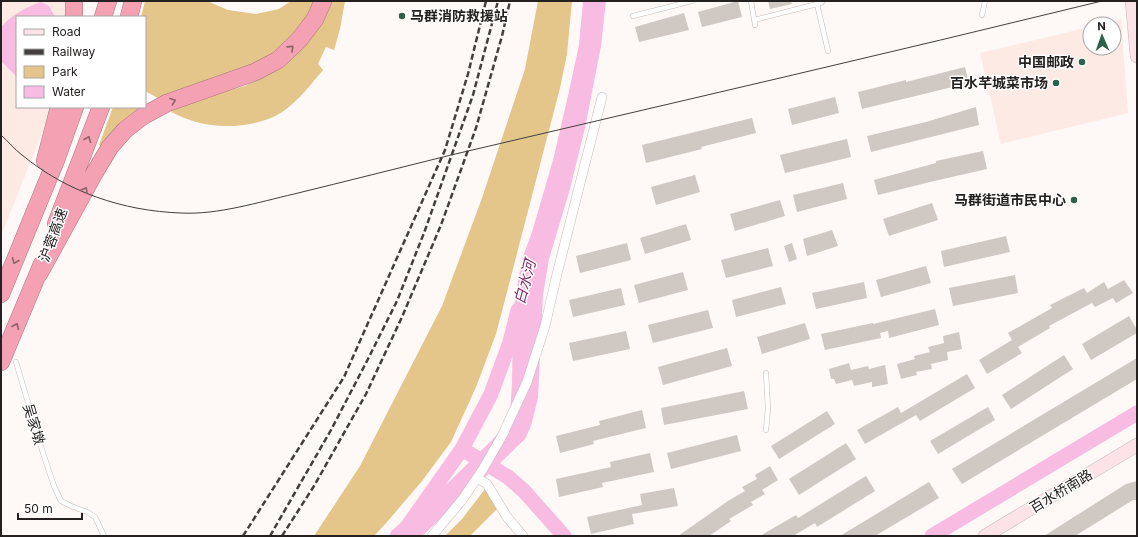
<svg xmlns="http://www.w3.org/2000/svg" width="1138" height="537" viewBox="0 0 1138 537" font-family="Inter,'Noto Sans SC',sans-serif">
<rect width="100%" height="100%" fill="#fef8f6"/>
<path fill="#fdeae5" d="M1 1H66V5L65 17H17V107H50L46 123 1 236Z
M1121 19 1128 113 1001 144 980 53 1090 27V48H1114V24H1102Z"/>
<path fill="#e4c58a" d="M145 1H207L228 10 256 14 279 9 291 1H317L290 42 256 66 161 100 145 91V17H141Z
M330 1H345L340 29 334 50 326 47 318 64 323 70C311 84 300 99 285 110 262 127 220 130 193 121 186 119 178 115 171 112L173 109 208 96 245 86 280 66Z
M538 1H572L567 54 560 88 496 334 476 387 451 442 422 481 387 522 374 536H314L360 466 442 306 482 198 525 69Z
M113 107H136L141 111 101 147 99 145Z
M485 489 502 504 470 536H445L462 519Z"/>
<path fill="#f8bbe2" d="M583 1H606L601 46 585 128 570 189 549 259 543 295 538 398 531 426 525 439 472 490 422 536H393L490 442 504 427 510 412 512 384 513 318 516 293 522 259 532 232 553 160 568 96 579 45Z
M41 2 49 6 55 17H17V77L2 62 1 28C8 17 28 6 41 2Z"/>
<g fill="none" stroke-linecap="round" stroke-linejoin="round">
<path stroke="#f8bbe2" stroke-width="15" d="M462 449 508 477 524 491 564 536
M397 536 407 527 462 449 491 394 510 342 518 310
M932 536 1137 413"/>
</g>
<path fill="#d0c8c2" d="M738 1 742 17 702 27 698 12Z
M768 1H791L792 4 770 9Z
M684 13 689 30 639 42 635 27Z
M965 67 969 83 862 109 858 92 906 80V82Z
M835 97 839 113 792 125 788 109Z
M976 107 979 125 871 152 867 136 926 122Z
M752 118 756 133 701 147 702 149 646 163 642 145Z
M847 139 851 157 785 173 780 155Z
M983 151 987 169 930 182 878 195 874 180 936 163V161Z
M695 175 700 192 656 205 651 187Z
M843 183 847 199 797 212 793 195Z
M780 200 785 216 735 231 730 214Z
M932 203 938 220 889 236 883 219Z
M686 224 691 240 645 254 640 238Z
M832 230 838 246 807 256 803 239Z
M1006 236 1010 252 944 267 941 251Z
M627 243 631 260 580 273 576 256Z
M792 243 797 259 789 262 784 246Z
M768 248 773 266 726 278 721 260Z
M926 266 931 283 881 297 876 280Z
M683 272 688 290 639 303 634 285Z
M1015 275 1018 293 953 306 949 288Z
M1124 280 1133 293 1116 303 1113 298 1095 307 1092 303 1049 326 1050 328 1018 347 1022 353 987 374 979 360 1012 340 1008 333 1052 308 1050 305 1084 288 1087 293 1104 282 1108 289Z
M864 282 867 298 816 309 812 293Z
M781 287 786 304 736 317 732 300Z
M621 288 625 305 573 317 569 300Z
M935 309 939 325 889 338 888 331 880 333 881 338 825 350 821 334 873 323V324Z
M708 310 713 328 653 343 648 325Z
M1129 316 1137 330V333L1091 360 1082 344Z
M805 323 810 339 762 354 757 337Z
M626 331 630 349 573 361 569 343Z
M959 332 962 349 947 352 948 360 931 364 932 369 916 372 917 375 901 379 897 364 915 359 914 356 930 352 928 347 944 343 943 336Z
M727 348 732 366 663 385 658 367Z
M1064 355 1073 369 1011 409 1002 395Z
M1137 358V379L962 484 952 469Z
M849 363 851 370 868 366 869 369 885 365 888 384 872 387V382L854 386 852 380 836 384 834 379H831L829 369Z
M967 374 975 388 920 421 916 415 865 444 857 430 898 407 901 413Z
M744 391 748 409 664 425 661 408Z
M988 407 995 420 938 454 930 441Z
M642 410 646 428 593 441 594 444 560 453 556 436 600 425 599 421Z
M827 411 835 424 779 459 771 446Z
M737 435 741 451 671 469 667 453Z
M846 443 856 459 799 495 789 479Z
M650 453 654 472 602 483 603 487 559 497 556 479 611 467 610 462Z
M770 466 778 480 762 490 765 494 751 502 753 505 729 519 731 521 709 536H678L728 501 745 491 742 487 757 479 755 475Z
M866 476 875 491 817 527 815 523 793 536H760L796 515 798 518Z
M1137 481V500H1133L1075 536H1044L1126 484Z
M929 482 939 498 875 536H840Z
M674 488 678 506 632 514 634 524 591 534 587 517 642 505 640 494Z"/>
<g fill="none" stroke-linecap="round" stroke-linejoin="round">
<g stroke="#c6bbb9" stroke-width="5.5">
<path id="lane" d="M751 1 755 25
M817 4 828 51
M982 15 985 1
M633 16 692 1
M754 20 821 3 823 1
M16 362 43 453 54 486 61 501 71 506 87 512 95 517 104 536
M766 373 768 408 766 430"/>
</g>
<g stroke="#c6bbb9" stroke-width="10">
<path id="street" d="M477 478 487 484 507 517 523 536
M432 536 462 500 483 469 502 436 527 382 545 326 557 274 602 97"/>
</g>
<g stroke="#c6bbb9" stroke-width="14">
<path id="secondary" d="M1132 1 1137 56
M985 536 1137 445"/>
</g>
<g stroke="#ac7580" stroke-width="18">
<path id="highway" d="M74 17V1
M103 17 108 1
M129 17 133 1
M45 161 59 107
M56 224 101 107
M39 274 95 172 110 147 125 130 143 116 167 103 255 72 278 60 299 40 315 19 323 1
M1 294 56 160 75 107
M1 362 42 264"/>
</g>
<use href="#lane" stroke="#fff" stroke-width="4.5"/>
<use href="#street" stroke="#fff" stroke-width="9"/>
<use href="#secondary" stroke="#fce3e8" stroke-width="13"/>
<use href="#highway" stroke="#f4a2b3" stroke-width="17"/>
<path stroke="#433f3e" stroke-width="1" d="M1 135C8 141 14 149 22 155 67 192 123 211 181 213 218 215 259 202 294 194 347 181 399 168 451 155 668 104 886 54 1102 1"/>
<path stroke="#433f3e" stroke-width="2.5" stroke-dasharray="6 3" stroke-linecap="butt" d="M243 536 344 377 445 150 468 74 486 1
M270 536 331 430 368 359 397 301 424 233 473 95 498 1
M282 536 314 486 366 394 402 317 441 225 476 128 502 36 510 1"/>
</g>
<defs><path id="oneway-chevron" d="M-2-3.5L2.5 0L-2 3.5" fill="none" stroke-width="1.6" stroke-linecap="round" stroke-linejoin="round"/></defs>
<g stroke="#8c626a">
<use href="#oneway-chevron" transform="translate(291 48) rotate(-44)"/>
<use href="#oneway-chevron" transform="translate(173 101) rotate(-20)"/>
<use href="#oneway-chevron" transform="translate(88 139) rotate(-68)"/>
<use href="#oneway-chevron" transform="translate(85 190) rotate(-61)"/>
<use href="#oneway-chevron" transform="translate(15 261) rotate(112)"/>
<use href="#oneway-chevron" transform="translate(16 326) rotate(-67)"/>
</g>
<g fill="#2c6249" stroke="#fff" stroke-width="1.5">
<circle cx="402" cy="16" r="4"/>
<circle cx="1082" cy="62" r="4"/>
<circle cx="1056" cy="83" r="4"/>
<circle cx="1074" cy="200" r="4"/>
</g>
<g text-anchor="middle" stroke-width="3" stroke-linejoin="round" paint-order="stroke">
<g font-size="14" font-weight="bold" fill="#252120" stroke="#fff" text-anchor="end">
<text x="410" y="21" text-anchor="start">马群消防救援站</text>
<text x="1074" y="67">中国邮政</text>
<text x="1048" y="88">百水芊城菜市场</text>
<text x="1066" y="205">马群街道市民中心</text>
</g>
<g font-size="14" fill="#252120" stroke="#fff">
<text transform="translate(53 235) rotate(-70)" y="5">沪蓉高速</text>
<text transform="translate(34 424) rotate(73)" y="5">吴家墩</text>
<text transform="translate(1061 491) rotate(-31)" y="5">百水桥南路</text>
</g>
<g font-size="15" font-style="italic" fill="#832e6b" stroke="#fff">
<text transform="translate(525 282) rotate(-75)" y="5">白水河</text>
</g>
</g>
<rect width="1138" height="537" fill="none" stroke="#252120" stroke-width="4"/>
<rect x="16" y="16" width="130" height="92" fill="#ffffff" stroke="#a8a6a6"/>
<rect x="24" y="29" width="20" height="6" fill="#fce3e8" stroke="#a8a6a6"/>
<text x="52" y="36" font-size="12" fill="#252120">Road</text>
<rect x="24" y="49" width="20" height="6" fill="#433f3e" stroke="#a8a6a6"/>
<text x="52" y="56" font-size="12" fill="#252120">Railway</text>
<rect x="24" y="66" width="20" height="12" fill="#e4c58a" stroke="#a8a6a6"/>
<text x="52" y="76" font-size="12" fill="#252120">Park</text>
<rect x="24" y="86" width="20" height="12" fill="#f8bbe2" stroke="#a8a6a6"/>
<text x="52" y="96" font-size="12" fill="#252120">Water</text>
<g transform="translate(1102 36) rotate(358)"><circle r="19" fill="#ffffff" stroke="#a8a6a6"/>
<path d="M0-3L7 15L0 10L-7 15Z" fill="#2c6249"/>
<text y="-6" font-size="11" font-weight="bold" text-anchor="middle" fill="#252120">N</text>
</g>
<path d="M18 513v6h64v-6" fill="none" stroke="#252120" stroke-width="2"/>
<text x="24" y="513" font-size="12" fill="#252120" stroke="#ffffff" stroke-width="3" paint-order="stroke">50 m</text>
</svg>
